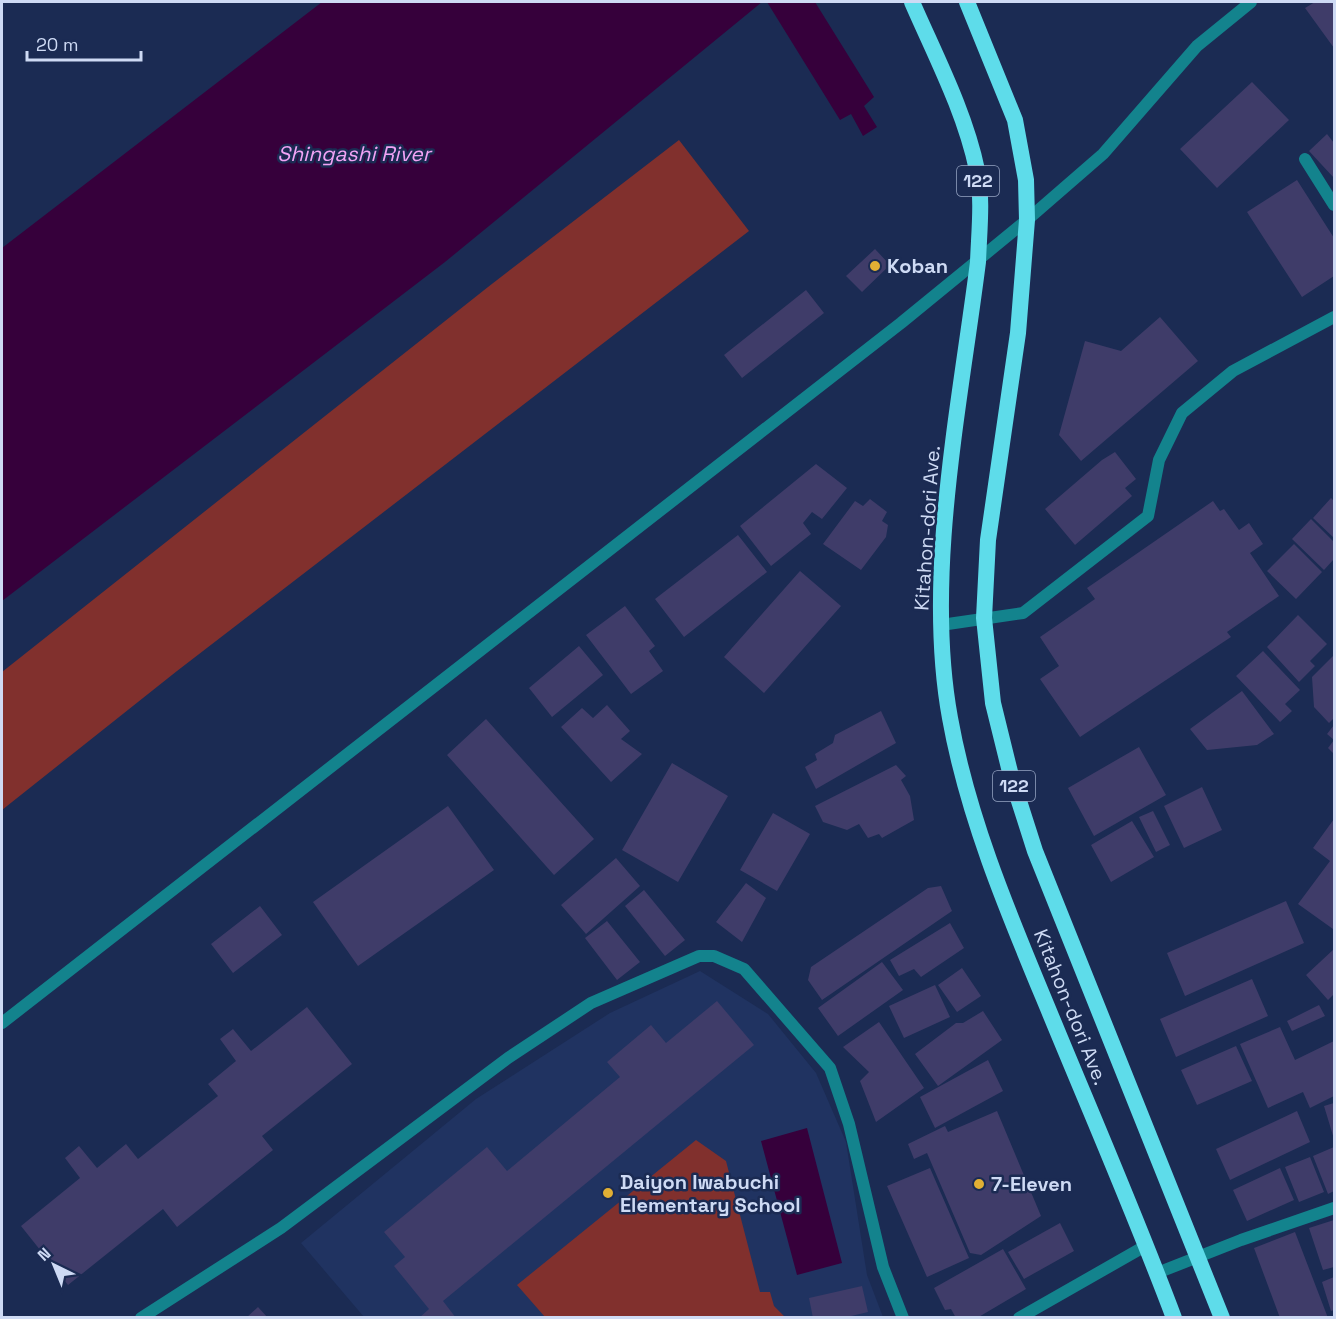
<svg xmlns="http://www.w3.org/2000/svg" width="1336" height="1319" viewBox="0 0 1336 1319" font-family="'Space Grotesk',sans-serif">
<rect width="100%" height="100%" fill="#1b2b53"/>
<path fill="#203361" d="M700 971 768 1014 816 1073 846 1142 867 1275 883 1317H364L301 1243 476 1099 610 1013Z"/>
<path fill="#81302d" d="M679 140 749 231 177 671 2 810V672L488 287Z
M696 1140 726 1161 760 1292H770L774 1306 785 1317H545L517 1285Z"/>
<path fill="#36003b" d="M322 2H762L445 262 2 601V248Z
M767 2H815L874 97 864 106 877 127 863 136 851 114 840 120Z
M807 1128 842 1263 797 1275 761 1141Z"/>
<path fill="#3f3c69" d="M1315 2H1334V48L1305 8Z
M1252 82 1289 120 1217 188 1180 149Z
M1327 134 1334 143V178L1309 151Z
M1297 180 1334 238V276L1302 297 1247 212Z
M875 249 890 265 862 292 846 276Z
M806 290 824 313 742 378 724 355Z
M1160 317 1198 361 1081 461 1059 435 1085 341 1121 351Z
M1115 452 1136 479 1125 488 1132 496 1075 545 1045 509 1102 460Z
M816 464 847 488 822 519 812 512 803 523 811 534 771 566 740 526Z
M1331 498 1334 501V538L1313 518Z
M870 499 887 512 882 521 888 525 886 537 861 570 823 544 855 501 863 506Z
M1213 501 1220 511 1224 509 1239 530 1249 523 1263 544 1250 553 1279 596 1227 632 1231 637 1080 737 1040 679 1059 666 1040 637 1095 599 1087 588Z
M1311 519 1334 542V559L1324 570 1292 539Z
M738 535 767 572 684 637 655 599Z
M1294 544 1322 572 1296 599 1267 571Z
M800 571 841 606 764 693 724 657Z
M625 606 655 646 649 651 663 671 631 694 586 635Z
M1298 615 1327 644 1310 661 1315 666 1299 682 1267 647Z
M579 646 603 675 552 717 529 688Z
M1263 651 1300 690 1285 704 1292 711 1280 722 1236 676Z
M1334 655V718L1329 723 1314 707 1312 677Z
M1242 691 1274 734 1257 745 1207 750 1190 729Z
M607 705 630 731 621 739 642 754 611 782 561 727 582 708 593 718Z
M881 711 896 743 816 789 805 767 817 760 815 754 833 743 835 735Z
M486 719 594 839 554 875 447 755Z
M1334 725V754L1328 748 1334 740 1327 734Z
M1139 747 1166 795 1094 836 1068 788Z
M672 763 728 796 678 882 622 850Z
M896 765 906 776 901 780 910 796 914 820 882 838 879 834 868 838 859 824 847 830 823 822 815 806Z
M1202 787 1222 830 1184 848 1164 806Z
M448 806 494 870 358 966 313 902Z
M1153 811 1170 845 1156 852 1139 817Z
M773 813 810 834 777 891 740 870Z
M1334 819V927L1333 929 1298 904 1330 861 1313 848Z
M1132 821 1154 857 1111 882 1091 845Z
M616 858 640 886 586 934 561 905Z
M746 883 766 898 742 942 716 922Z
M941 886 952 911 822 1000 808 980 811 967 928 888Z
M644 890 685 940 665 956 625 906Z
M1286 901 1304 943 1185 996 1167 953Z
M260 906 282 935 233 973 211 944Z
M607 921 640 962 617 980 585 938Z
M950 923 964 948 921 977 914 969 899 976 890 960Z
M1334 949V994L1328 1000 1306 975Z
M882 962 903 990 838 1036 818 1008Z
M962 968 981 996 957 1012 938 985Z
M1252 979 1268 1016 1176 1057 1160 1019Z
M935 985 950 1017 904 1038 889 1006Z
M717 1001 754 1045 443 1301 456 1318H419L429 1309 394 1266 405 1257 384 1232 487 1147 507 1171 620 1077 607 1062 651 1025 666 1043Z
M1319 1005 1325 1016 1292 1031 1287 1021Z
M307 1007 352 1064 262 1136 273 1150 177 1227 163 1209 68 1285 21 1226 80 1178 65 1158 79 1146 97 1168 126 1144 138 1159 218 1096 208 1084 236 1061 220 1039 233 1029 251 1051Z
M983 1011 1002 1040 938 1086 915 1054 956 1023H963Z
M879 1022 924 1088 876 1122 860 1081 869 1072 843 1047Z
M1280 1027 1295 1060 1334 1041V1096L1310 1108 1303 1092 1268 1108 1240 1044Z
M1236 1046 1252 1081 1197 1105 1181 1070Z
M988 1060 1003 1091 935 1128 920 1097Z
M1334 1103V1139L1324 1106Z
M997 1111 1041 1216 981 1255 970 1253 927 1153 914 1159 908 1144 945 1126 948 1132Z
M1297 1111 1310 1142 1230 1180 1216 1149Z
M1334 1147V1191L1328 1194 1313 1156Z
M1310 1157 1324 1192 1299 1202 1285 1167Z
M930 1168 969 1258 927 1277 887 1186Z
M1280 1168 1294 1200 1247 1221 1233 1190Z
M1334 1220V1267L1323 1270 1309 1228Z
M1060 1223 1074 1251 1024 1279 1008 1252Z
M1295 1232 1328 1318H1280L1254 1248Z
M1003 1249 1026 1289 977 1318H956L951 1309 945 1310 934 1288Z
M1334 1277V1310L1331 1311 1322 1282Z
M862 1286 868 1312 843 1318H813L809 1298Z
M258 1307 268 1318H246Z"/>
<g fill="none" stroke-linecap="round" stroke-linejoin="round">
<path stroke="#13838d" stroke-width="12" d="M1305 159 1334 205"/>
<path stroke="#13838d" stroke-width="12" d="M1027 220 1103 154 1197 46 1251 2
M941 625 1023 613 1148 516 1159 460 1182 413 1233 371 1334 317
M1157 1273 1241 1240 1334 1208
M141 1318 281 1228 508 1058 591 1003 699 956H714L744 969 830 1068 849 1124 883 1267 903 1318
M1019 1318 1147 1245"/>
<path stroke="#13838d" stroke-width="12" d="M2 1023 901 323 1027 220"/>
<path stroke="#5edcea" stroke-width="16" d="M912 2C935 55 965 112 977 170 983 199 979 232 978 262 960 405 924 576 950 718 968 819 1010 917 1049 1011 1091 1113 1135 1214 1174 1318
M967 2 1015 120 1026 180 1027 220 1018 333 988 540 984 618 993 703 1011 776 1035 851 1222 1318"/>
</g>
<g fill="#e1af34" stroke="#1b2b53" stroke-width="2">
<circle cx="875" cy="266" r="6"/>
<circle cx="979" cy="1184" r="6"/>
<circle cx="608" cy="1193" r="6"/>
</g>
<g text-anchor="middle" stroke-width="5" stroke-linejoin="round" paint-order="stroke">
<g fill="#1b2b53" stroke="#98a6c4" stroke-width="1.5">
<rect x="957" y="166" width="42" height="30" rx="4.5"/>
<rect x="993" y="771" width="42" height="30" rx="4.5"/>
</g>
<g font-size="18" font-weight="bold" fill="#cedaf4">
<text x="978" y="187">122</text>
<text x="1014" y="792">122</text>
</g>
<g font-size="20" font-weight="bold" fill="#cedaf4" stroke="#1b2b53" text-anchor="start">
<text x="887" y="273">Koban</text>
<text x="620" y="1189">Daiyon Iwabuchi<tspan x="620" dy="23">Elementary School</tspan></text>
<text x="991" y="1191">7-Eleven</text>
</g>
<g font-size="20" fill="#cedaf4" stroke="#1b2b53">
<text transform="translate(927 528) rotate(-86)" y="7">Kitahon-dori Ave.</text>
<text transform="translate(1071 1007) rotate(68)" y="7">Kitahon-dori Ave.</text>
</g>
<g font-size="21" font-style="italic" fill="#f1a3f5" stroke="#1b2b53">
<text x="354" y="161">Shingashi River</text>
</g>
</g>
<rect width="1336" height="1319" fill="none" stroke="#cedaf4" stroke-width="6"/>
<g transform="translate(54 1265) rotate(317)" stroke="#1b2b53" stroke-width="4.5" paint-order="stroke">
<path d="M0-4.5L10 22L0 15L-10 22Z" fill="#cedaf4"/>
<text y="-9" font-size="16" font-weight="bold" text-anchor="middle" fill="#cedaf4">N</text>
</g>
<path d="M27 51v9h114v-9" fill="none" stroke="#cedaf4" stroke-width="3"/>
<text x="36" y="51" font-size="18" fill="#cedaf4" stroke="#1b2b53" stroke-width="4.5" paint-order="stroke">20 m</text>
</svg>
